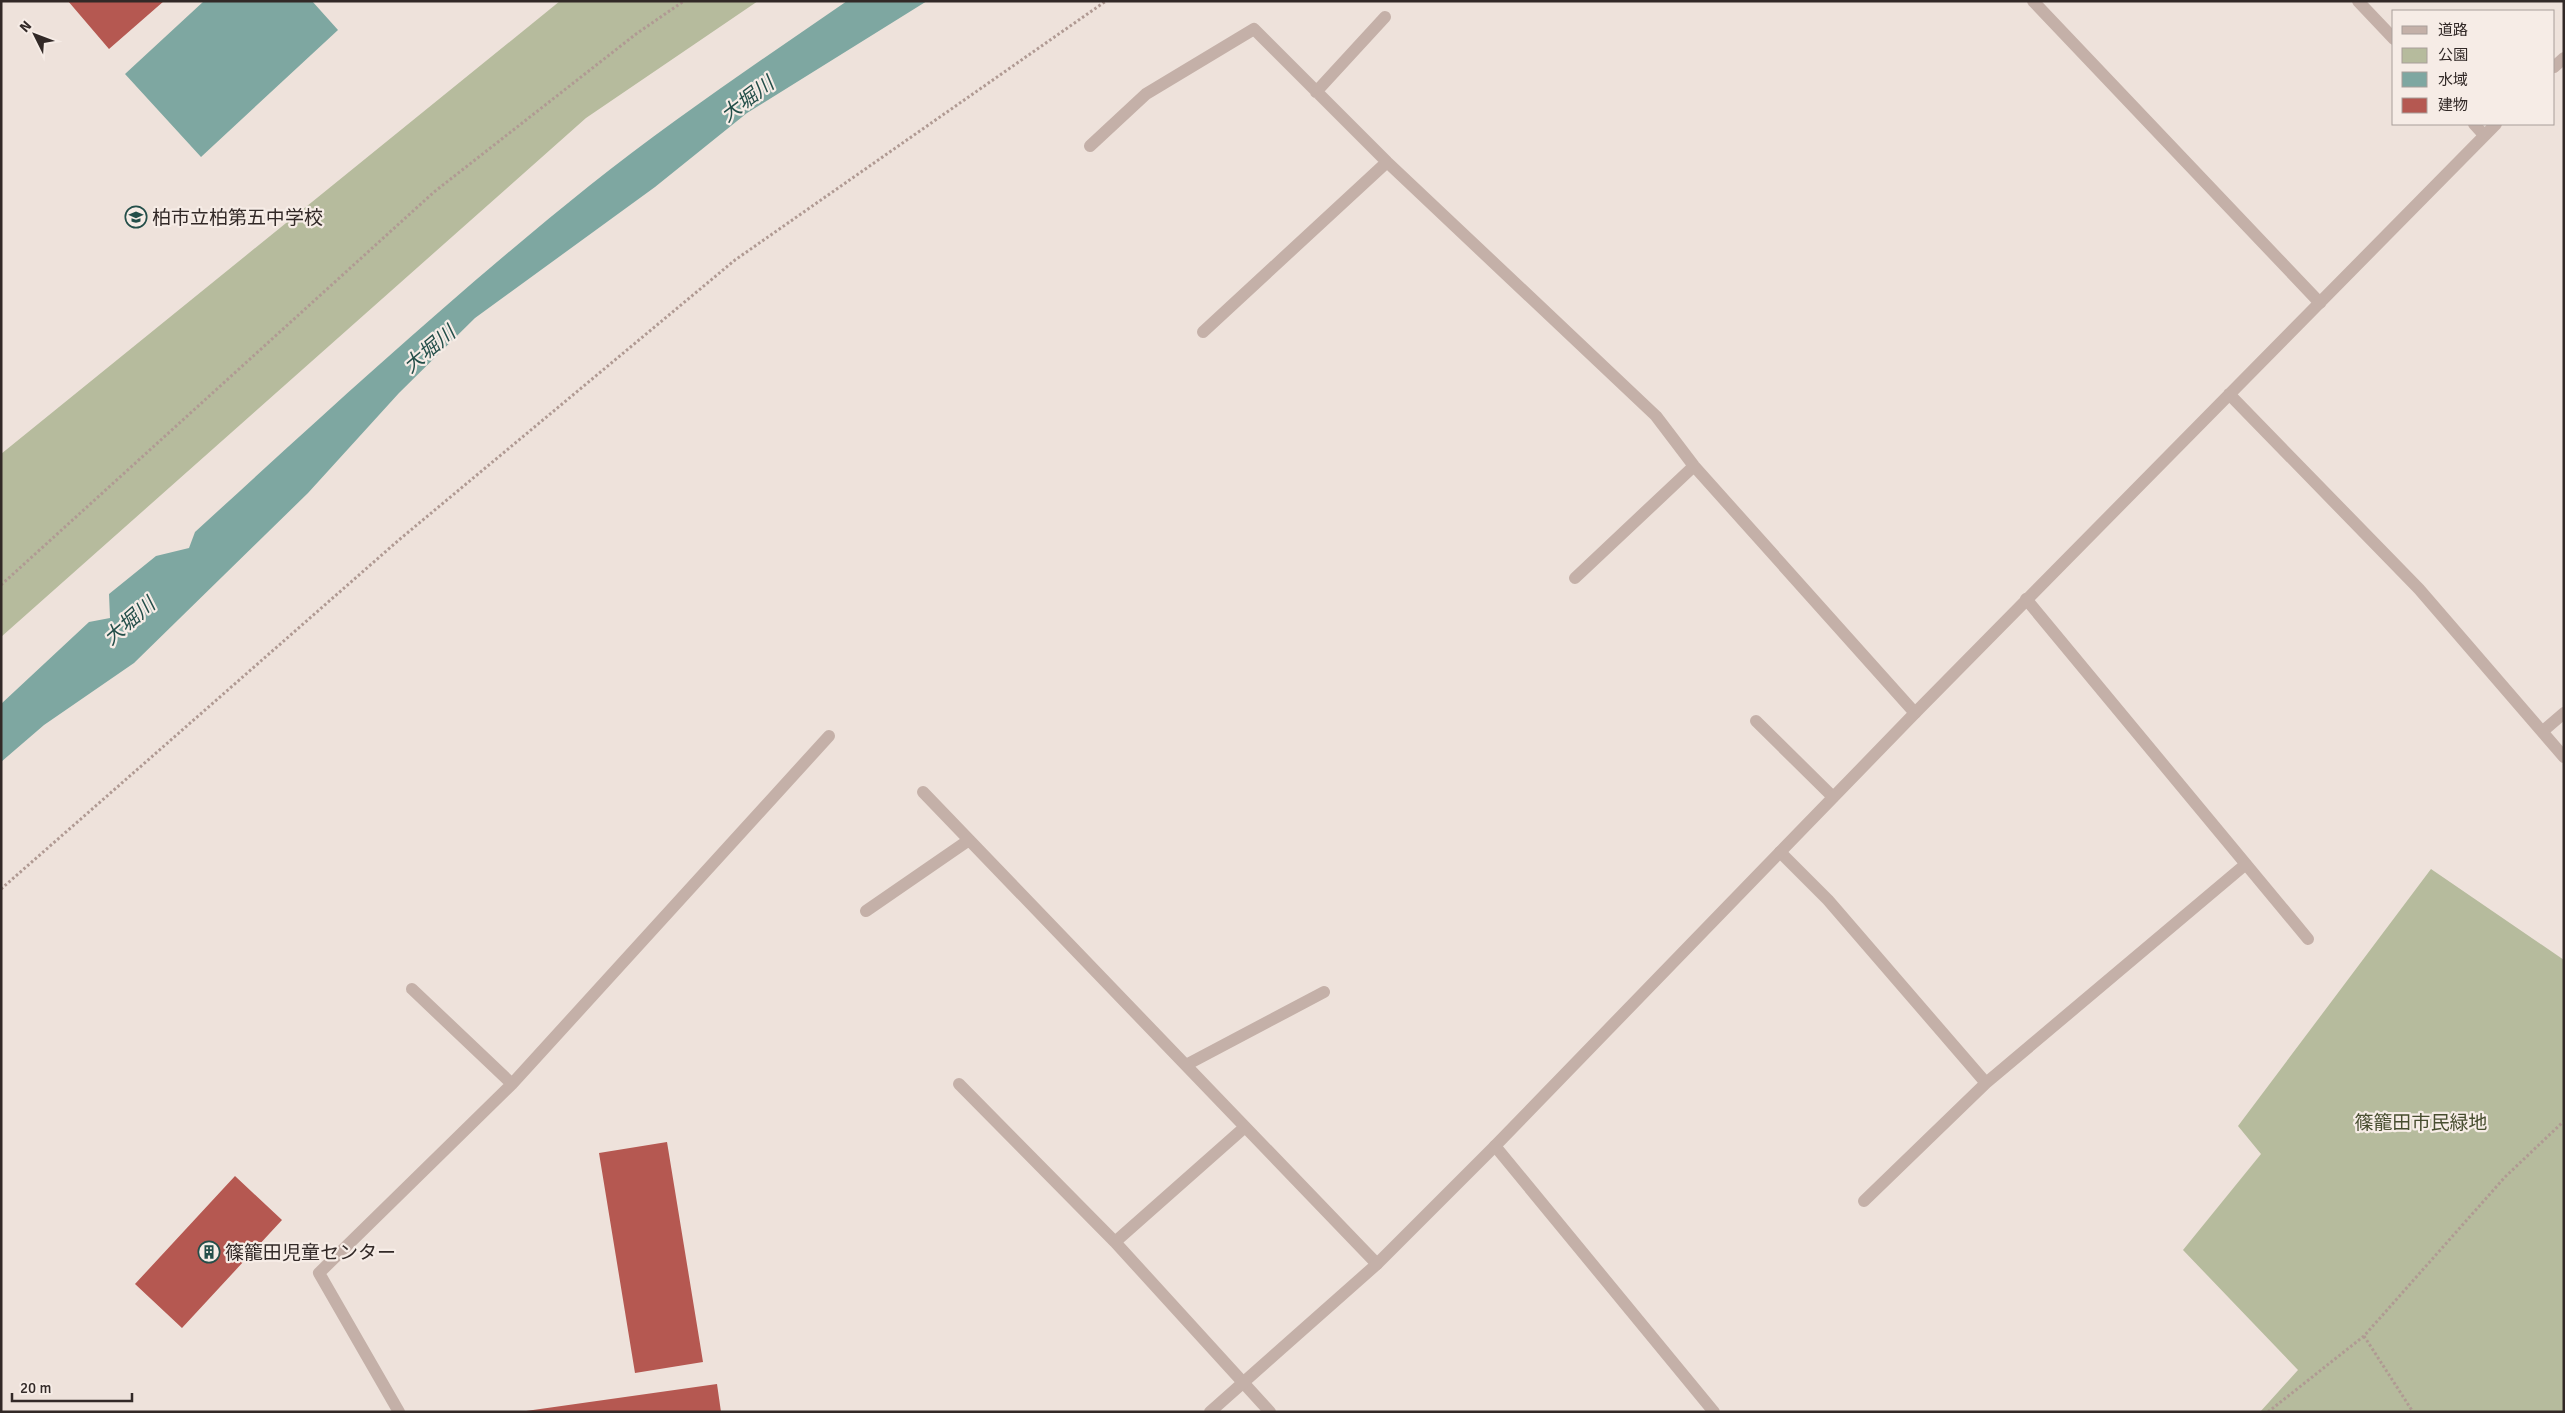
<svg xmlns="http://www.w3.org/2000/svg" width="2565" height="1413" viewBox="0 0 2565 1413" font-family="Signika,'Noto Sans JP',sans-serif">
<rect width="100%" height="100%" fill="#eee2db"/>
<path fill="#b6bb9d" d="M560 1H758L586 118 1 637V454Z
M2431 869 2564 960V1412H2260L2298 1370 2183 1250 2261 1154 2238 1126Z"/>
<path fill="#7ea7a1" d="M204 1H312L338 30 201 157 125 74Z
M847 1H927L747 113 655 187 475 318 399 393 308 493 134 663 44 725 1 762V704L89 622 110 618 109 594 156 556 189 548 195 532C324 414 453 295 589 186 672 120 760 61 847 1Z"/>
<path fill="#b55851" d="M68 1H164L109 49Z
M667 1142 703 1362 635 1373 599 1153Z
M235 1176 282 1220 182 1328 135 1284Z
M717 1384 721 1412H526V1411Z"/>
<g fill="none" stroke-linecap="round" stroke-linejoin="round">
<path stroke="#b09a93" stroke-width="3" stroke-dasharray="2.5 2.5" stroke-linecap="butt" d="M1 585 434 192 636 34 684 1
M1 889 400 539 735 260 1106 1
M2364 1336 2413 1412
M2268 1412 2364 1336 2505 1177 2564 1121"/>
<path stroke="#c4b0a8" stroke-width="12" d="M1316 92 1385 17
M1090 146 1146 94 1254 29 1387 162 1656 416 1694 466 1915 713
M1203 332 1387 162
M1575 578 1694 466
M2026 599 2308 939
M1756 721 1833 797
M2543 731 2564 713
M1780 852 1828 900 1986 1083 1864 1201
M1986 1083 2246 864"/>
<path stroke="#c4b0a8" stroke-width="12" d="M2033 1 2320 303
M2358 1 2394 39
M2474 124 2484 135
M923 792 1377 1264
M866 911 969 840
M412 989 512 1084
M1186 1065 1324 992
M959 1084 1115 1242 1270 1412
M1495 1146 1714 1412
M1115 1242 1245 1127
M399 1412 319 1273 512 1084 829 736"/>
<path stroke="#c4b0a8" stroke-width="12" d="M2554 67 2564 58
M2229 394 2419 589 2564 757
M1210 1412 1377 1264 1495 1146 1915 713 2496 124"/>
</g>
<defs>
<g id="school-ring" transform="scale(1.125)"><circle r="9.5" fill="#f6ece6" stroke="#234e49" stroke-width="1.5"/><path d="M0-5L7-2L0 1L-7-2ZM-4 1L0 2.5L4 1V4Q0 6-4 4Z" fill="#234e49"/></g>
<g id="building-ring" transform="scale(1.125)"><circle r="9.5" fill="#f6ece6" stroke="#234e49" stroke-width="1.5"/><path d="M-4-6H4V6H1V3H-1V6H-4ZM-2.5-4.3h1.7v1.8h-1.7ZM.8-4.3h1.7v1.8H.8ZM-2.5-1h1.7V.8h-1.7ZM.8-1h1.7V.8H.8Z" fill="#234e49"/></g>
</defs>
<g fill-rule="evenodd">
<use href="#school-ring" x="136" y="217"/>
<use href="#building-ring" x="209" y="1252"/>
</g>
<g text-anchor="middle" stroke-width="4.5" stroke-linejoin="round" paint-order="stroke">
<g font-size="19" fill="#322927" stroke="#f6ece6" text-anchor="start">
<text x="152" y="224">柏市立柏第五中学校</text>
<text x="225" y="1259">篠籠田児童センター</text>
</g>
<g font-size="19" fill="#474d2f" stroke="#f6ece6">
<text x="2421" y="1129">篠籠田市民緑地</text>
</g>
<g font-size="20" font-style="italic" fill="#234e49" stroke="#f6ece6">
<text transform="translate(747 99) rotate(-37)" y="7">大堀川</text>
<text transform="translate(429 349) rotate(-40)" y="7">大堀川</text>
<text transform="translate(129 621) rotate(-41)" y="7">大堀川</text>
</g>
</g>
<rect width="2565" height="1413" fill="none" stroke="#322927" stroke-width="5"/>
<rect x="2392" y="10" width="162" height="115" fill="#f6ece6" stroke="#a89e9a"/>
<rect x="2402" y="26" width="25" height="8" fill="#c4b0a8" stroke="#a89e9a"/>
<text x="2438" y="35" font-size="15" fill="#322927">道路</text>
<rect x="2402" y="48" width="25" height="15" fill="#b6bb9d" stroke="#a89e9a"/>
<text x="2438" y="60" font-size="15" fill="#322927">公園</text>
<rect x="2402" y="72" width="25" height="15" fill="#7ea7a1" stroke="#a89e9a"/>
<text x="2438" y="85" font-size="15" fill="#322927">水域</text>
<rect x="2402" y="98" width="25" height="15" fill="#b55851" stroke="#a89e9a"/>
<text x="2438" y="110" font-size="15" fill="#322927">建物</text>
<g transform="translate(35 35) rotate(312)" stroke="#f6ece6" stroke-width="4" paint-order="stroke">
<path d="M0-4L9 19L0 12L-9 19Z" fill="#322927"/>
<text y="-8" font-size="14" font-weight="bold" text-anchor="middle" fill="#322927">N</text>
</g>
<path d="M12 1393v8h120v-8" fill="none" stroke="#322927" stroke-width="2.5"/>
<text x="20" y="1393" font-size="15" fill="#322927" stroke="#f6ece6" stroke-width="4" paint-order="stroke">20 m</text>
</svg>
